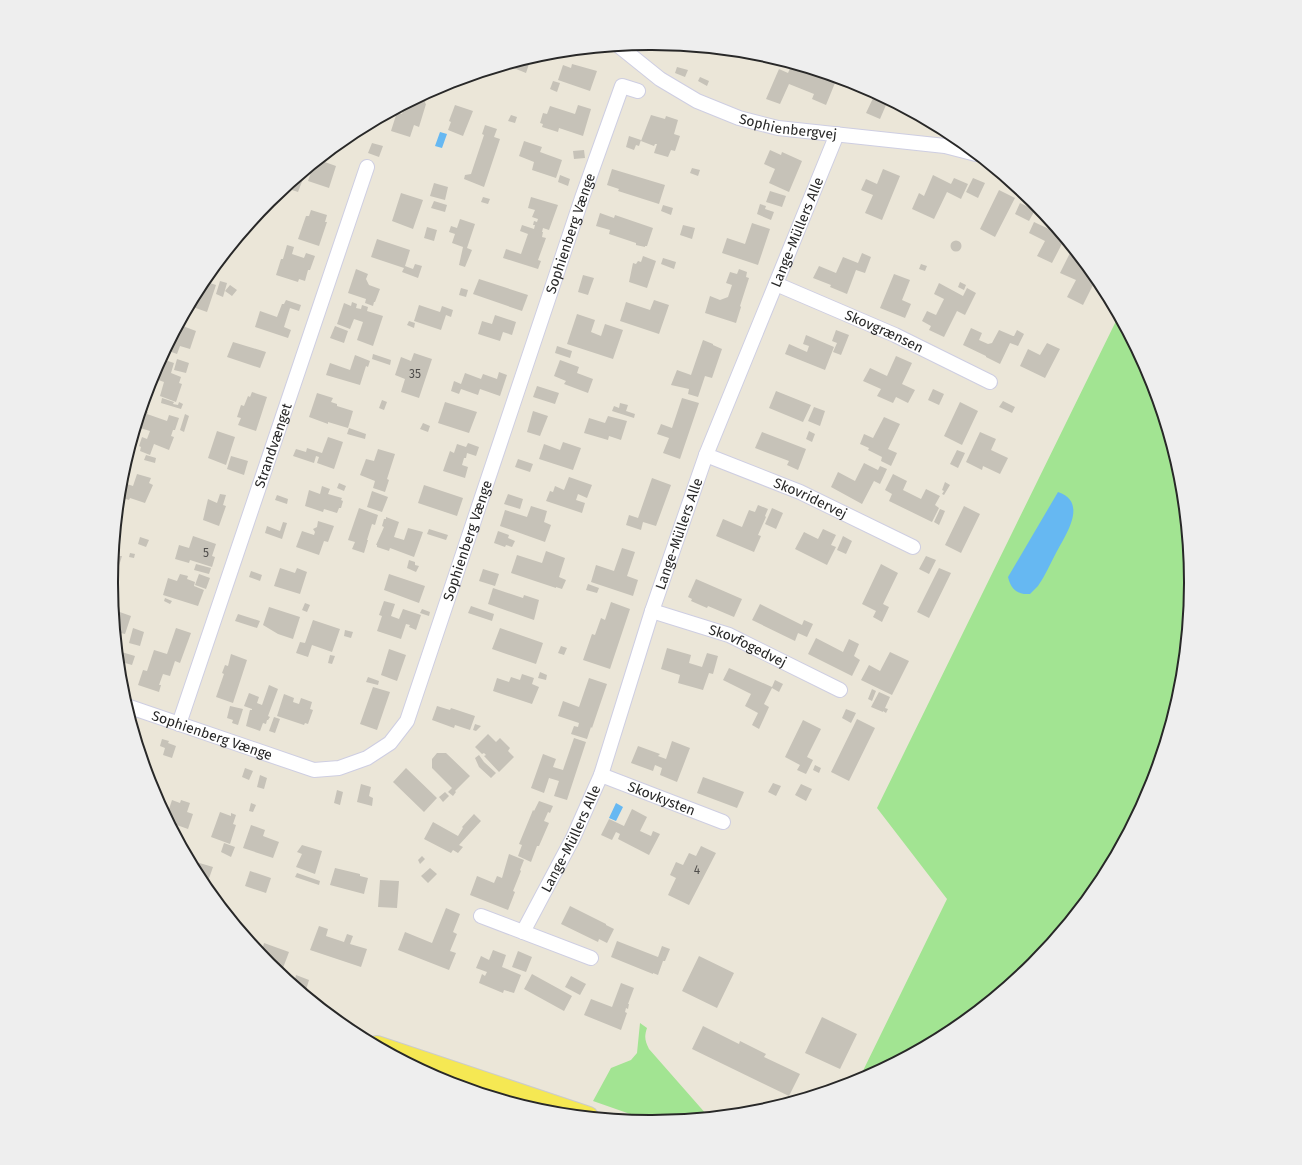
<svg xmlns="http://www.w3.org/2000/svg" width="1302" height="1165" viewBox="0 0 1302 1165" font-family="'Fira Sans',sans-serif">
<rect width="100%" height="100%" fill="#ebe6d8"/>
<path fill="#a2e492" d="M1118 317 1150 376 1180 477 1190 583 1180 688 1149 789 1099 882 1032 964 951 1031 858 1081 947 899 877 808Z
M640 1023 647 1028C644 1037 645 1041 649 1049L707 1115 695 1118 653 1122 593 1101 611 1068 631 1060 637 1053Z"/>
<path fill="#66b8f2" d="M440 132 447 134 442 148 435 146Z
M1058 492C1089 502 1065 536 1056 553 1050 564 1045 576 1038 586L1030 594C1017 595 1011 589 1008 577Z
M616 803 623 807 616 821 609 818Z"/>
<path fill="#c6c2b8" d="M531 58 526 73 506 65Z
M572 64 597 71 590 91 558 80 563 65 571 68Z
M792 64 837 78 826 105 812 99 814 94 789 84 780 104 766 99 779 69 788 73Z
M677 67 688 70 685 77 675 73Z
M700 77 709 81 707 86 698 81Z
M553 81 560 83 557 92 550 89Z
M875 94 901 107 899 110 886 105 880 119 866 113Z
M421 97 426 98 425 103 426 104 419 127 414 125 410 137 391 131 397 112 402 114 404 106Z
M455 105 473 111 463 136 448 130 451 122 449 121Z
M578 105 591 109 583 136 559 128 558 132 542 127 543 124 540 123 543 113 547 114 550 106 575 114Z
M511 115 517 117 515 123 508 121Z
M651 115 665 119 666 116 678 120 674 134 680 136 675 151 671 150 668 157 654 153 657 144H655L654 146 641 141Z
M485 125 497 129 494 137 500 139 484 187 464 179 465 175 471 174 484 135 482 134Z
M629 136 641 140 639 146 636 145 634 150 626 147Z
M524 141 542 147 540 152 562 160 556 178 532 170 534 162 519 156Z
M372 143 383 146 379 157 368 153Z
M584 150 585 158 574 159 573 151Z
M770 150 781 155 782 152 802 161 789 192 769 183 775 169 764 164Z
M319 160 336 166 329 188 308 181 313 166Z
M692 168 700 170 698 176 690 173Z
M612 169 665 185 659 204 618 191 619 189 607 185Z
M883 169 900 176 882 220 865 213 873 195 861 190 866 179 877 184Z
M560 175 570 179 568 186 558 182Z
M933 175 951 184 954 178 968 184 961 199 947 192 934 219 912 209 919 193 924 196Z
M298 178 303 179 298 192 292 190 295 180Z
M973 178 985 183 978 198 966 192Z
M434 183 448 187 445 200 430 196Z
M999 190 1015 198 995 237 980 229Z
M770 191 786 196 782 207 766 202Z
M401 193 423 200 413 229 392 221Z
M483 197 490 199 488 204 481 202Z
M531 197 558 205 549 230 543 228 542 232H543L542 237 546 238 538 260 541 261 538 269 503 258 506 249 521 254 528 234 520 231 522 225 534 229 535 225H533L534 221 537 222 538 219 532 217 535 210 528 208Z
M434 201 447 205 445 212 431 208Z
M1020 203 1035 210 1029 221 1015 214Z
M760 204 766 206 765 209 774 212 771 220 757 214Z
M663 205 673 208 671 215 661 211Z
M311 210 327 215 325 222H327L319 246 298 239 306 216H309Z
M600 213 614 218 615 215 653 228 647 246H645V247L636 245V243L609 234 610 230 596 226Z
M460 219 475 224 467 248 472 250 465 267 459 265 463 247 452 243 455 234 449 232 451 226 457 228Z
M1034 222 1051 230V228L1057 231 1064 240 1052 263 1037 256 1045 241 1029 233Z
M752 223 770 229 758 265 722 253 727 238 745 244Z
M683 225 695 228 692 239 680 235Z
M427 227 437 230 434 241 424 238Z
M377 239 410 250 405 266 413 269 415 264 422 266 418 278 402 272 404 268 371 257Z
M950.5 246a5.5 5.5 0 1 1 11 0a5.5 5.5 0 1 1-11 0Z
M287 245 294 247 292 254 304 258 306 253 315 256 310 270H308L305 281 299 279 298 282 276 275 281 259H283Z
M1072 249 1082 261 1079 266 1082 267 1083 265 1087 267 1096 279 1083 305 1067 297 1076 280 1060 273Z
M862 253 871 257 865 273 856 270 847 294 830 287 831 285 813 278 819 266 836 273 843 257 858 263Z
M643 256 656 261 647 288 629 282 633 263 636 264 638 261 641 262Z
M663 258 676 262 674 269 661 264Z
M921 264 927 266 925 271 919 269Z
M356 269 368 274 366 279 369 285 380 289 375 302H374L373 306 365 303 366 299 348 293Z
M739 269 747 272 746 277 749 278 740 306 741 307 736 323 705 313 710 296 720 300 728 297 732 285 726 283 730 272 737 274Z
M894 274 910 280 902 300 911 304 905 318 880 308Z
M583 275 594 278 588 295 578 292Z
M479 279 528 295 522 311 473 294Z
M204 281 216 285 207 312 190 306Z
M220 281 227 283 223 297 216 294Z
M960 282 966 285 964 290 958 287Z
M939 283 963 296 967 288 976 293 965 315 957 311 944 337 929 330 931 326 922 321 927 311 936 315 944 299 934 294Z
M230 285 237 290 232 296 225 291Z
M461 288 468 290 466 297 459 295Z
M286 300 301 305 299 311 290 308 284 327 291 330 288 338 255 327 260 311 277 317 282 304H284Z
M654 300 669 305 659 334 620 321 626 302 650 310Z
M352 302 357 304 356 308 361 309 362 305 368 307 367 311 383 316 373 346 357 340 363 322 354 319 350 329 337 324 344 303 351 306Z
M419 305 440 312 442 306 453 310 451 317 446 315 441 330 414 321Z
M577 314 595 320 591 332 601 336 605 324 623 330 613 359 567 344Z
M495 315 516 322 512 335 503 332 500 341 478 334 482 321 492 324Z
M409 321 415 323 414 328 407 325Z
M180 325 196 331 190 349 180 346 177 354 166 350Z
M335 326 348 331 344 343 330 338Z
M971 328 982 333 979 340 988 344 992 343 999 330 1013 336H1014L1017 330 1024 334 1018 346 1010 343 1000 364 986 357V356L963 345Z
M836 330 849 335 841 355 833 352 837 343 832 341Z
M806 335 834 347 825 370 785 354 789 344 807 352 809 346 803 344Z
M703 340 713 344V345L722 349 712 378 705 376 698 397 688 394 689 389 671 385 677 370 691 375Z
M233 342 266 352 260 368 227 357Z
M1047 343 1060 349 1045 378 1020 366 1028 349 1040 355Z
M557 346 572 351 570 358 555 353Z
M414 353 432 359 419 398 401 392 405 379 395 375 401 357 411 361Z
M373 354 391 360 390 365 372 359Z
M355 355 370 361 368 367 366 366 360 385 326 375 330 363 350 370Z
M896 356 912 363 902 384 915 390 908 403 896 397 893 403 877 396 881 389 863 381 870 368 887 376Z
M162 359 174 363 171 373 181 377 179 383 182 384 176 402 160 396 164 382 153 378Z
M177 359 189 363 186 373 174 370Z
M560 360 579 367 577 373 593 379 588 393 564 384 566 381 554 376Z
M499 372 507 375 500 396 480 389 478 395 461 389 459 394 451 391 454 381 461 384 465 373 481 379 483 374 497 379Z
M537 386 559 393 555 404 533 397Z
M933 389 944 394 939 405 928 400Z
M776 391 811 405 803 422 769 408Z
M252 392 267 397 256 431 238 425 241 418 237 417 241 405 244 406 248 396 250 397Z
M317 393 333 398 331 402 337 404V406L353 411 348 428 328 422V424L309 417Z
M162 398 174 402 173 404 178 405 179 402 183 404 181 409 161 403Z
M682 398 699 403 680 459 663 453 669 438 657 434 661 424 672 428Z
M382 400 387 402 384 410 379 408Z
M1003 401 1015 407 1012 413 999 407Z
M445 402 477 412 469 433 438 423Z
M960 402 978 411 962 445 944 436Z
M620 403 628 405 626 411 635 414 634 418 612 411 614 406 619 408Z
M814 407 825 411 820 426 808 421Z
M142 410 148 412 147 414 167 421 169 415 179 418 175 430H173L171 436 174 437 169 450 154 444 150 455 140 451 141 447 139 446 142 437 147 439 150 431 137 427Z
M533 411 548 416 540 436 527 432Z
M185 414 189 416 184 432 180 430Z
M608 416 627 421 621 440 609 436 608 440 584 433 589 418 605 423Z
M884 417 900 424 888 449 897 453 891 466 881 461 882 457 868 450 869 448 860 444 864 434 873 438Z
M423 423 430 426 428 432 420 429Z
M349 428 366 434 365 439 347 434Z
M217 431 235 437 226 465 208 458Z
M809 431 815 434 812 442 806 439Z
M762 432 806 449 798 470 787 465 789 461 755 448Z
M980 432 996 439 991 450 1008 458 1000 474 983 466 982 470 966 462Z
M328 437 343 442 334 469 317 463 319 457 316 456 314 463 293 456 296 449 306 452 307 448 322 453Z
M563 442 581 448 573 470 539 459 544 444 560 450Z
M468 443 479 447 476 456 467 453 466 458H464L462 465 468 467 465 478 443 471 450 451 454 453 457 444 466 447Z
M378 449 395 454 387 479 389 480 385 492 373 488 375 481 360 475 366 459 374 461Z
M957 450 965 453 958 468 950 464Z
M146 455 156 458 155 463 144 460Z
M231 456 248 461 244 475 227 469Z
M518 459 533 464 530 472 515 467Z
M864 463 878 470 880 466 887 469 880 484 874 481 862 504 831 487 838 472 855 481Z
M137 474 151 478 149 483 153 485 145 503 130 498 129 500 120 497 121 482 133 486Z
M893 474 907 481 903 490 921 499 926 489 940 496 935 505 939 508 932 522 889 501 892 494 885 490Z
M569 477 592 485 587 498 578 494 576 500 585 503 582 513 546 501 550 491 553 492 555 486 564 490Z
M652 478 671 485 656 526 643 522 641 530 626 525 629 515 638 518Z
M945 482 950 485 944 495 942 494 944 491 942 490Z
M339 483 346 486 344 491 337 488Z
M424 485 463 498 457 516 418 503Z
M322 486 330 489 328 494 342 498 341 500 343 501 341 508H339L337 513 324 509 323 512 305 506 309 490 320 494Z
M372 491 388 497 382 512 367 507Z
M220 494 226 495 223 505 226 506 219 526 203 520 208 499 217 503Z
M508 494 523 499 520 509 504 504Z
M277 495 288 499 287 504 275 500Z
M758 505 768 509 765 516 766 517 758 535 761 536 754 552 716 536 723 519 742 527 749 510 755 512Z
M531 506 547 511 544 522 551 525 545 542 500 526 505 510 527 517Z
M964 506 980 514 961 553 945 545Z
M359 508 378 515 375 525 372 524 367 540H368L364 553 352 549 355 542 348 540Z
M772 508 783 513 776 529 765 524Z
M940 509 945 511 939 525 934 522Z
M386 517 399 522 394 537 404 540 408 528 423 532 414 557 390 548 389 551 377 547V545H376L384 527 382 526 384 519H386Z
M318 521 334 526 328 542 324 541 319 555 296 547 302 531 314 535 315 532 313 529 317 527Z
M283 522 287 523 282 539 265 533 267 526 280 531Z
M429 529 448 535 446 540 427 534Z
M823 529 836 535 831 545 836 547 827 565 795 549 804 532 818 539Z
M498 531 509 535 508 538 515 541 512 547 506 545 505 547 494 543Z
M193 536 216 544 212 556 215 557 212 567 190 560 189 563 175 559 179 545 189 548Z
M843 536 852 541 846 554 837 550Z
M140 537 149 540 146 547 138 544Z
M622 548 635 552 627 576 638 580 633 596 591 582 596 565 614 571Z
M546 551 565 558 559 577 566 580 562 589 556 587V588L511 573 517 555 542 563Z
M130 553 135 554 134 558 129 557Z
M114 556H122L118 569H113Z
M926 556 936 560 929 574 919 569Z
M409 560 415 562V565L419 566 416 572 407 568Z
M196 564 211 568 209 574 194 570Z
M881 564 898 573 883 604 889 607 882 622 873 617 876 611 862 604Z
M280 568 295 573 297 568 307 572 300 594 274 586Z
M939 568 951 573 929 618 917 612Z
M483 569 499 574 495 586 479 581Z
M251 571 262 575 260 581 249 577Z
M180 574 188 576 187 579 195 582 194 586 204 590 198 606 163 595 168 578 177 581Z
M199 574 210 578 206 589 195 585Z
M389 574 425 586 419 603 384 590Z
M696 579 742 599 734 617 708 606 707 608 691 601 692 599 688 597Z
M588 584 599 588 597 593 586 590Z
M493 588 523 598 524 595 539 600 534 620 488 604Z
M165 598 172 601 170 604 164 601Z
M384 601 395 604 391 616 399 619 403 609 421 615 416 630 409 627 410 625 406 624 401 639 377 631 382 616 379 615Z
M611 602 630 609 610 669 583 660 592 634 595 635 601 618 605 620Z
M305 603 310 605 307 612 302 610Z
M760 604 802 625 804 620 813 624 807 637 798 633 795 641 752 620Z
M471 606 494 614 492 621 468 613Z
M269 607 300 617 293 639 278 634 263 625Z
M422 609 430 612 429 616 420 613Z
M114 610 131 616 125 634 116 632Z
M238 614 260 621 257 628 235 621Z
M313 620 340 629 332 652 312 645 308 657 296 653 300 642 305 643Z
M133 628 144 632 140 646 129 643Z
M176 628 191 633 180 663 175 661 170 676 163 674 159 685H161L159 692 138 685 143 670 147 671 154 650 167 654Z
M500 628 543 643 536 664 492 649Z
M345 630 353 632 351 638 344 636Z
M816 638 843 652 849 639 859 644 854 656 860 660 852 676 808 654Z
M561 646 567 648 564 655 558 653Z
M667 648 691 655 689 663 702 667 707 653 718 656 713 674 709 673 703 690 678 683 680 675 661 669Z
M389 649 406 655 397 681 381 675Z
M118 651 135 656 132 665 125 663 121 677Z
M890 652 909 661 892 695 861 680 869 665 880 671Z
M231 654 247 660 233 703 216 697 224 674 222 673 225 665 228 666Z
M330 655 335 656 332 664 328 663Z
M729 668 772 687 775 680 783 684 779 692 772 688 764 704 769 707 759 729 752 725 758 713 745 706 751 694 723 680Z
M540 672 547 675 546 680 538 678Z
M522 674 534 678 532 684 539 687 532 704 493 691 497 678 509 682 511 677 520 680Z
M368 677 379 681 378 685 366 682Z
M589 678 607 684 592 728 591 727 587 739 571 734 574 726 578 727 579 723 558 716 563 701 579 707Z
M269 685 278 689 268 716 270 717 268 720H267L266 724 263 723 260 731 246 726 250 710H252V709L244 706 249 693 259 697 257 703 262 705Z
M373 687 390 692 377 730 360 724Z
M872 689 876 691 872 701 868 699Z
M879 692 890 697 885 708 888 709 886 713 883 711V712L871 707Z
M284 694 294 698 293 702 299 704 301 698 312 702 310 709 313 710 308 724 305 723 304 725 277 716Z
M230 706 243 709 238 725 232 723 233 720 227 718Z
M437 706 450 710 451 708 475 716 470 730 455 725 454 728 432 720Z
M846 709 856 713 851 723 842 718Z
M274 717 280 719 275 733 269 731Z
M857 719 875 728 849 781 831 772Z
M803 720 821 729 807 757 813 760 806 774 797 770 800 765 785 757Z
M475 724 481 726 476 731 473 730Z
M488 734 496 742 500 738 510 748 508 751 514 757 499 772 484 756 486 755 484 753 482 754 475 747Z
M574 738 586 742 567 800 554 796 559 781 549 778 544 793 531 788 543 754 556 759 553 767 563 770Z
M162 739 169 741 168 743 176 746 172 758 163 755 165 748 160 746Z
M672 741 690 748 677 782 660 775 662 768 655 765 653 771 631 763 638 746 660 754 658 756 666 759Z
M437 753H446L470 776 455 791 456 792 453 796 448 792 452 788 432 768V759Z
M479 755 484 762 496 773 491 778 479 767 475 758Z
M815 765 821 768 819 773 813 770Z
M245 768 253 771 249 780 242 777Z
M406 768 437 798 424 812 393 782Z
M260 775 267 778 264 789 257 787Z
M703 777 744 792 737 808 697 793Z
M773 783 781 786 776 796 768 792Z
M361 784 371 787 369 796 373 798 372 806 357 802Z
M801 784 812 789 806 801 795 795Z
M337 790 343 792 340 805 334 803Z
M445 792 449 796 443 802 439 797Z
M172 800 180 803 181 800 190 803 187 812 193 814 188 829 171 823 167 815Z
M539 801 553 806 550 813 548 812 544 821 549 823 539 846H537L531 862 518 856 522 845 519 844 533 810 534 811Z
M251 803 256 805 253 812 249 811Z
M632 809 647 817 640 831 651 836 653 831 660 834 649 855 618 839 620 834 616 832 612 840 601 835 609 819 624 826Z
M220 812 231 816V813L236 815 233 824 236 825 230 844 211 837Z
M474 814 481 821 459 845 463 847 458 853 453 850 451 853 424 839 433 822 458 836 463 828 462 827Z
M251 825 265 830 263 836 279 842 273 858 243 848Z
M224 843 235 847 231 857 221 852Z
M302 845 322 851 315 874 296 867 302 854 297 852Z
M701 846 716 853 689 905 668 895 676 878 670 875 676 862 683 865 689 853 696 856Z
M509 854 524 860 520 870 521 871 513 891 515 892 508 910 470 895 477 876 494 883 497 876 502 878Z
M422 856 425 859 420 864 418 860Z
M196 862 213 867 206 887 194 867Z
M335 868 360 874V876L368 878 364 894 330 885Z
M430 868 437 874 428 883 421 876Z
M250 871 271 878 266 893 245 886Z
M297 873 320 881 319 885 295 877Z
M380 880 399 881 397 908 378 907Z
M570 906 606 924V925L614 929 607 943 599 939 598 942 561 924Z
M446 908 460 914 453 932 457 934 450 951 456 953 449 970 398 950 405 932 432 943Z
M319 926 328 929 326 936 344 942 347 934 353 936 350 944 367 949 361 967 310 950Z
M617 941 658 957 662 946 670 949 665 961H663L658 975 653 973V974L611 957Z
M264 943 289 952 283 968 268 963 261 954Z
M493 950 506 955 502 967 521 975 514 993 504 990 503 993 479 983 482 974 485 976 487 972 476 968 481 956 489 960Z
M518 951 532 957 526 972 512 967Z
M699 956 734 973 717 1008 682 991Z
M532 974 572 996 564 1011 524 989Z
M296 975 309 980 305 993 294 984Z
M571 976 586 984 580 995 565 987Z
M621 983 634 988 628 1004H629L628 1009 626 1008 625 1012 627 1013 621 1030 584 1015 591 999 612 1007Z
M822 1017 857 1034 840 1069 805 1053Z
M703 1026 739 1044 740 1041 766 1054 764 1057 800 1074 789 1096 692 1049Z"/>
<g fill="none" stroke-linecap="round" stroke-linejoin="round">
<g stroke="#cecee2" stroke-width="16">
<g id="minor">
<path id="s1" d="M619 46 660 79 697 101 739 118 778 128 945 146 976 154"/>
<path id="s2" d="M776 284 895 335 990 382"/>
<path id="s3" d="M706 455 800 492 913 547"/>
<path id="s4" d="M652 611 729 635 840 690"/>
<path id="s5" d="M127 706 314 770 339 768 367 758 390 743 407 721 582 198 622 86 638 91"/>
<path id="s6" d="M179 724 367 167"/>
<path id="s7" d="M601 775 723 822"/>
<path d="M481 916 591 958"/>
<path id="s8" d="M523 932 573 838 601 775 652 611 706 455 837 134"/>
</g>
</g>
<g stroke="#cbcbcb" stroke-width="20">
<path id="major" d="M377 1045 589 1116"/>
</g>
<use href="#minor" stroke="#fff" stroke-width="14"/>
<use href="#major" stroke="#f5e853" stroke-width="18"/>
</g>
<g text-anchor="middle" stroke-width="4" stroke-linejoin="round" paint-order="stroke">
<g font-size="12" fill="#504e4c">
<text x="415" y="378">35</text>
<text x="206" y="557">5</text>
<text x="697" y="874">4</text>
</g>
<g font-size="14" fill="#282828" stroke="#fff">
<text dy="5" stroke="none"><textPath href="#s1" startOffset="191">Sophienbergvej</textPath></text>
<text dy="5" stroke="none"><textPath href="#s8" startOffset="753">Lange-Müllers Alle</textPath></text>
<text dy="5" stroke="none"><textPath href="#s5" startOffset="822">Sophienberg Vænge</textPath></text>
<text dy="5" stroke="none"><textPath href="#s2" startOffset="118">Skovgrænsen</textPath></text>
<text dy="5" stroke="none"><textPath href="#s6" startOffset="294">Strandvænget</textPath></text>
<text dy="5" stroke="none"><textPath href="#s3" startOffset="113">Skovridervej</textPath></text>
<text dy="5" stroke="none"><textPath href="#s8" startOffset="429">Lange-Müllers Alle</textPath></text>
<text dy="5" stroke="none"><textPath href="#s5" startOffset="498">Sophienberg Vænge</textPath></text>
<text dy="5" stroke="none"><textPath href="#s4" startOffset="102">Skovfogedvej</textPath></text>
<text dy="5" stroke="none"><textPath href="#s5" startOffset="90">Sophienberg Vænge</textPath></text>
<text dy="5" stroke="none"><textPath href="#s7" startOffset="65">Skovkysten</textPath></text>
<text dy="5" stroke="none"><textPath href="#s8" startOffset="105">Lange-Müllers Alle</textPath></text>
</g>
</g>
<path d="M0 0H1302V1165H0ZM650 50H652A532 532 0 0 1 1184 582V583A532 532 0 0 1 652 1115H650A532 532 0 0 1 118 583V582A532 532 0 0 1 650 50Z" fill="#eee" fill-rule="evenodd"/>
<path fill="none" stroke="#282828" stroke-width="2" d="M650 50H652A532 532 0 0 1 1184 582V583A532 532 0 0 1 652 1115H650A532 532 0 0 1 118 583V582A532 532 0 0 1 650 50Z"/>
</svg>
